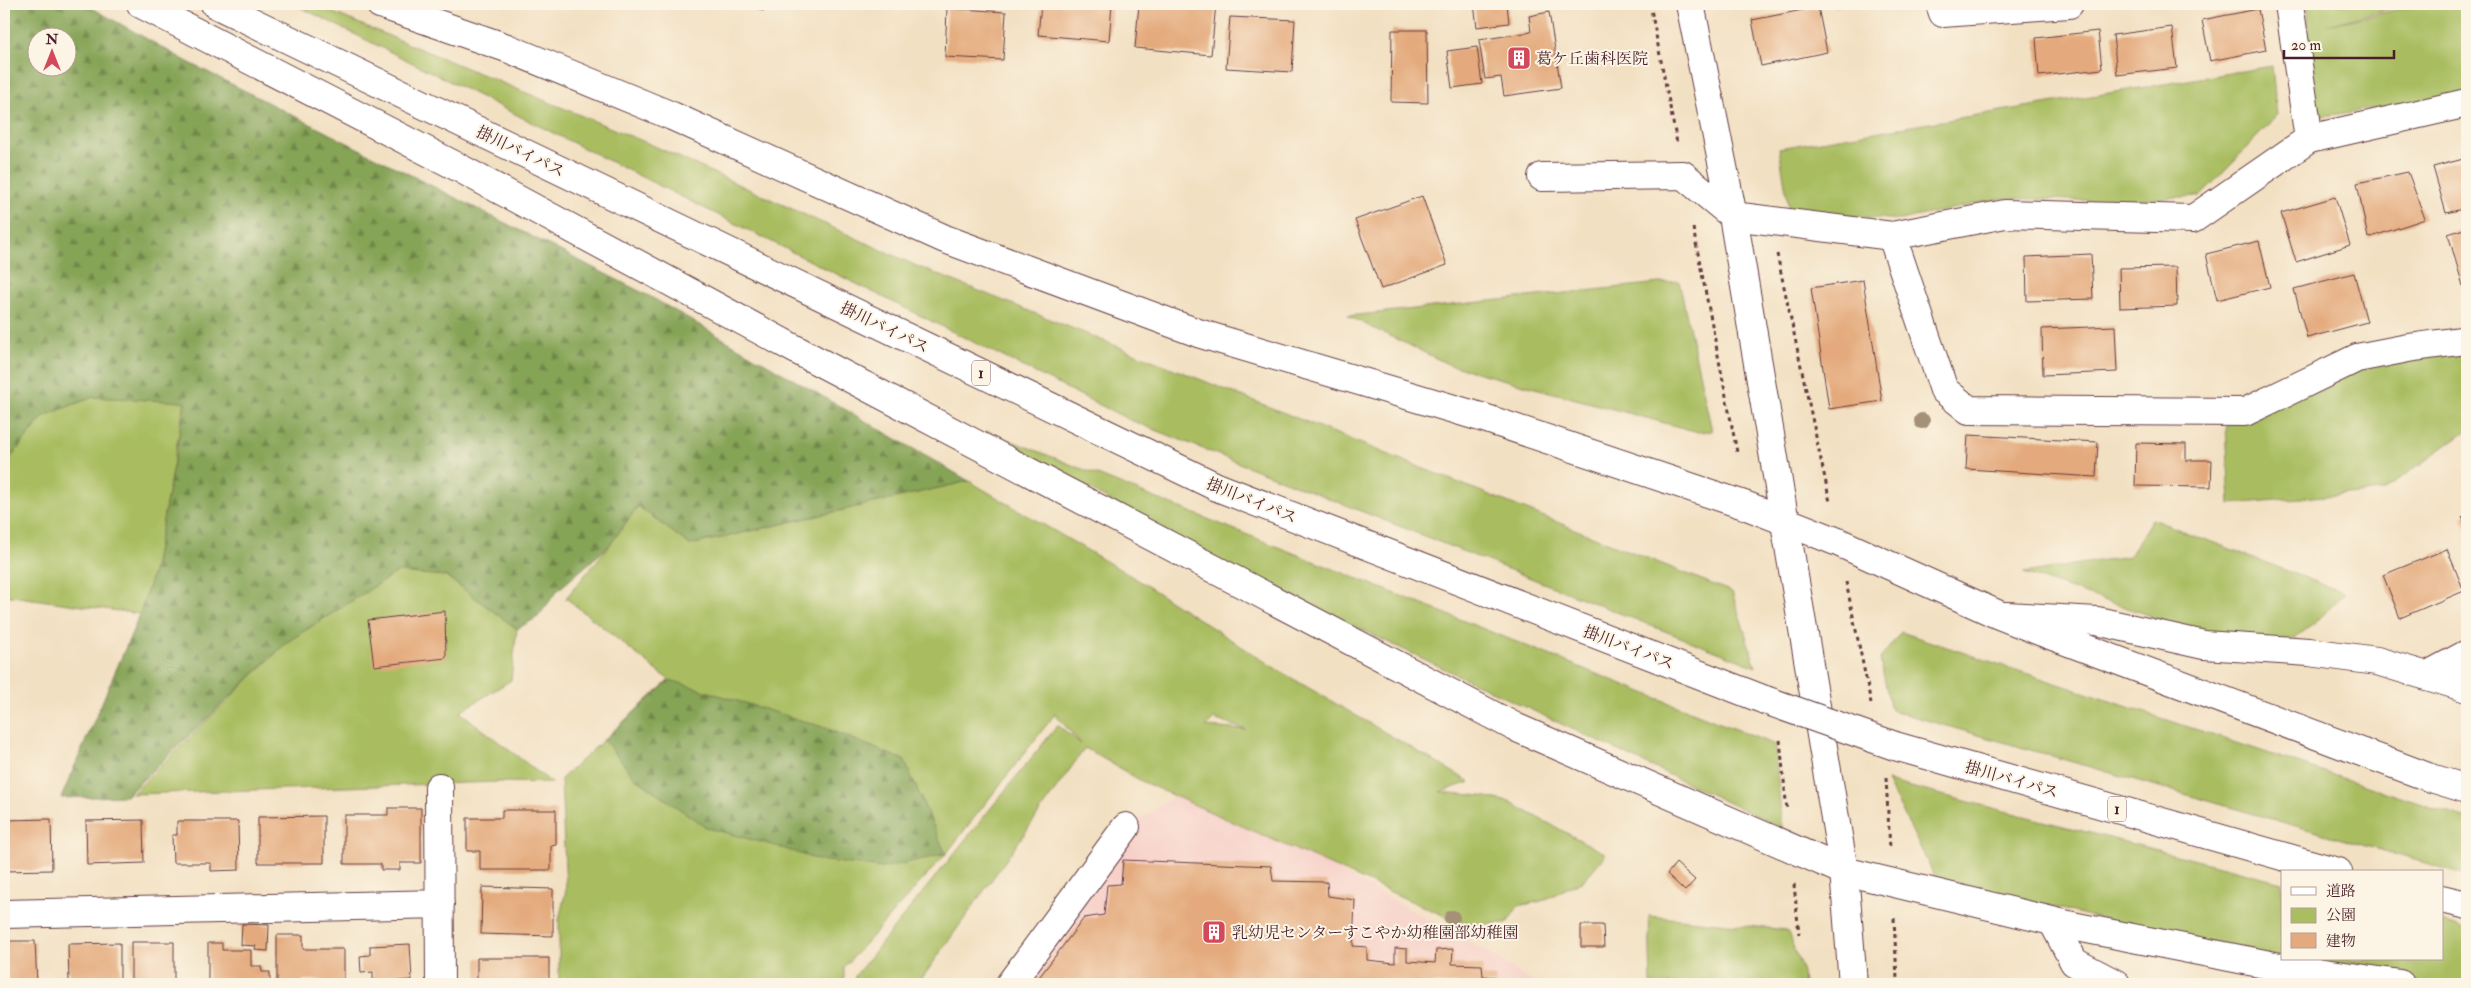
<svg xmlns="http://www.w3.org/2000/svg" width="2471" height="988" viewBox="0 0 2471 988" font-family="'IM FELL Double Pica','Noto Serif JP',serif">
<defs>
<pattern id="forest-firs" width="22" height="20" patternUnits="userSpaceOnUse" patternTransform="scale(1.25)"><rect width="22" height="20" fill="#86a457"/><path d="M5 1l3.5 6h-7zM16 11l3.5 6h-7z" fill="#708548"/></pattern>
</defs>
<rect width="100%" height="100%" fill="#fcf5e5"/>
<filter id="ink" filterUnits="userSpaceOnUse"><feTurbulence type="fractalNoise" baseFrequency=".02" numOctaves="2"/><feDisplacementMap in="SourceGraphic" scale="10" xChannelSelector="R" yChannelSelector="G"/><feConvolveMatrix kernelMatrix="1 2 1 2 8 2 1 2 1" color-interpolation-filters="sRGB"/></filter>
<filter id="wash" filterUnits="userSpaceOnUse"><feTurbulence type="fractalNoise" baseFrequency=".0096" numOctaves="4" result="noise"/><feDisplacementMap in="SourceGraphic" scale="20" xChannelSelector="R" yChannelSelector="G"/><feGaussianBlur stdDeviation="1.12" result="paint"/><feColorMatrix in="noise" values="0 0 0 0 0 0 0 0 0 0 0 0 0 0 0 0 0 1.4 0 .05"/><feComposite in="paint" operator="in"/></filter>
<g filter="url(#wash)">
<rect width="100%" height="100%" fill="#f2e0c2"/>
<path fill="#f7d1c9" d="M1188 788 1498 958 1534 984H1015L1126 827Z"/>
<path fill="#a9bd61" stroke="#7a6e46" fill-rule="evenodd" d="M294 4H312L652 145 919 267 1732 592 1756 667 1130 420Z
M2308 4H2406L2328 25 2422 4H2467V95L2317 117 2308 30Z
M2272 66 2277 116 2200 196 2106 201 2003 198 1900 220 1789 210 1779 148Z
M1679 281 1712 431 1698 432 1450 365 1348 316Z
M2467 340V430L2383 491 2230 504 2226 425 2357 358Z
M93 397 185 401 154 569 140 614 4 595V466L44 416Z
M987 431 1775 745 1782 828 1218 562Z
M969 481 1138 580 1278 670 1470 782 1440 792 1482 796 1509 802 1606 854 1585 879 1542 901 1518 906 1507 923 1465 925 1143 782 1085 748 918 984H854L855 976 1058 725 1081 744 1055 714 946 854 844 967V984H559V920L566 890 561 779 669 680 566 598 609 546 638 506 690 545ZM1214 719 1246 730 1206 727Z
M2152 519 2345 593 2314 624 2277 650 2198 632 2024 573 2129 556Z
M397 572 446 576 517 629 511 680 460 712 552 783 498 782 132 794 287 642Z
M1901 632 2467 819V875L1891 710 1880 659Z
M1887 781 2282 882V959H2442V922L2467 929V984H2438L2307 971 1935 877Z
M1649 916 1787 930 1803 972 1804 984H1651Z"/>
<path fill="url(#forest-firs)" stroke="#686241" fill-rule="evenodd" d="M4 4H85L188 62 651 297 969 481 690 545 638 506 609 546 557 591 538 617 517 629 446 576 397 572 287 642 126 796 61 798 140 614 154 569 185 402 93 397 44 416 4 466ZM38 38H68V68H38Z
M670 680 826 728 904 760 946 854 882 868 818 860 776 846 707 828 635 778 604 740Z"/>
<g id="blocks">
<path fill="#e4aa7d" d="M749 4H766L763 11Z
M1041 4H1112L1109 41 1038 35Z
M1139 4H1216L1211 55 1135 48Z
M1474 4H1507L1509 23 1477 27Z
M1833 4H1846V5L1834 7Z
M1818 7 1827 52 1761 66 1752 20Z
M947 8 1006 12 1003 60 945 57Z
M2258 9 2266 50 2210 61 2202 20Z
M1549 12 1561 88 1504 96 1501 77 1485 79 1479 40 1531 32 1529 16Z
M1230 17 1295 20 1292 72 1226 68Z
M2172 27 2177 68 2117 75 2113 35Z
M1392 30H1427L1428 103 1391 102Z
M2098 31 2102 69 2039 76 2036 38Z
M1477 47 1482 84 1452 88 1447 51Z
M2467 158V208L2446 213 2433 167Z
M2408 172 2425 219 2368 238 2357 183Z
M1422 196 1447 265 1381 289 1355 220Z
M2335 197 2350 245 2296 262 2281 213Z
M2467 228V285L2463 286 2448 234Z
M2259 241 2270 287 2217 300 2206 254Z
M2091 254 2093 299 2027 301 2026 257Z
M2176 267 2177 306 2120 308 2119 268Z
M2354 273 2367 322 2307 338 2294 289Z
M1863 280 1882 401 1829 409 1811 288Z
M2115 326 2117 372 2043 375 2042 329Z
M1968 435 2098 442 2096 477 1966 469Z
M2136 443 2186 444V460H2212L2211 487 2135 486Z
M2467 515V529L2462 517Z
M2447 549 2464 591 2400 618 2383 575Z
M445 611 446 658 374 666 368 620Z
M388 808H421V863H400V870H381V864H344V815H388Z
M502 810H556V845L551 846V870H480V851H467V818H502Z
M324 816V863H258V817Z
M51 819 52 870 4 871V820Z
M143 820 144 863 87 865 86 821Z
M177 821H238L239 870 211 871V863H173L172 835H177Z
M1123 860 1271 866 1273 881 1327 882 1328 896 1355 900 1353 946 1367 947V960L1395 963V948L1407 949V961L1435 963 1436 950 1453 949 1452 964 1482 965 1483 976 1496 977 1495 984H1034L1084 918 1104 915 1107 885 1121 884Z
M1676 863 1695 880 1685 891 1667 874Z
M482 887 553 889V936L481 934Z
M242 924 269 925 268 951 255 950 256 946 241 945Z
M1581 925H1603L1604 947H1581Z
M277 935H303V949H344V984H320V980H303V984H277Z
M4 941H35L37 984H4Z
M131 942H174V984H131Z
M120 943V984L69 983 68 944Z
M208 943H222V950H251V966H261L262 972H270V984H208Z
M410 944 412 980 373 983V972L361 973 360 956 370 955V946Z
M477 958H549V984H477Z"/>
</g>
</g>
<g filter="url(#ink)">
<use href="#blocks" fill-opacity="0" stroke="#633c42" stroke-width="1"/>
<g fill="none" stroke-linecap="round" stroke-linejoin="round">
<g stroke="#633c42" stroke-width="30">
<path id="minor" d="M1690 4 1733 216 1844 871 1853 984
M1940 4 1943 13 2069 4
M2289 4 2309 139
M1542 177 1683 175 1733 216 1892 236 2005 214 2193 219 2309 139 2467 103
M1892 236 1944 390 1969 410 2245 412 2357 358 2408 348 2467 340
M2006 616 2097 621 2204 645 2309 652 2377 661 2467 688
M2426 676 2467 654
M439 787 440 984
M4 914 440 904
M2053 922 2074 962 2116 984
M1010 984 1126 827"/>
</g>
<g stroke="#633c42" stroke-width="30">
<path id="highway" d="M141 4 452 164 806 355 1515 727 1844 871 2077 927 2275 966 2400 984
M215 4 1217 487 1765 700
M380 4 507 48 672 116 945 239 1198 333 1484 418 1747 506 1838 542 1999 615 2042 632 2428 777 2467 789
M1895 746 2338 872
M2442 899 2467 905"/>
</g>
<path stroke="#633c42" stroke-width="3" stroke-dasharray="4 4" stroke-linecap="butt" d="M1650 4 1677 143
M1693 228 1737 452
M1777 254 1830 502
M1846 582 1871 703
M1780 740 1787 811
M1886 778 1890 849
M1794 884 1799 934
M1894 918 1897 979"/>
<use href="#minor" stroke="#fff" stroke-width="28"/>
<use href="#highway" stroke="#fff" stroke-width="28"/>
<g stroke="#633c42" stroke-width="30" stroke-linecap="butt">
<path id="highway-bridge" d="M1765 700 1895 746"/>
</g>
<use href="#highway-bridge" stroke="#fff" stroke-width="28"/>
</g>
<g fill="#a59078">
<circle cx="1922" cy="421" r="8"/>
<circle cx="1452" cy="918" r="8"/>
</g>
</g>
<defs>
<g id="building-square" transform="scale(1.25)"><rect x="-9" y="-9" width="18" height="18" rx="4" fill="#d1495b" stroke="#fcf5e5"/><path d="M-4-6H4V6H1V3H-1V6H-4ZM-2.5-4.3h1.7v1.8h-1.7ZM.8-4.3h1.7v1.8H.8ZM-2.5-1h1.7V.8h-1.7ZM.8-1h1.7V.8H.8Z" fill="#fff"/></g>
</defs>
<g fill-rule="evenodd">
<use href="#building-square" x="1519" y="58"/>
<use href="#building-square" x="1214" y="932"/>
</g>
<g text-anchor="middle" stroke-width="4" stroke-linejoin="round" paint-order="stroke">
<g fill="#fcf5e5" stroke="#7f5f63" stroke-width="1">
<rect x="972" y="360.5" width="18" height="25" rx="4"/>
<rect x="2108" y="796.5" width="18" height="25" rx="4"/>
</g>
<g font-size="15" font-weight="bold" fill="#4a1f2b">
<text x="981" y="378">1</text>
<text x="2117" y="814">1</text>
</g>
<g font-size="16" fill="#4a1f2b" stroke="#fcf5e5" text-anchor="start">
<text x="1536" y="64">葛ケ丘歯科医院</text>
<text x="1232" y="938">乳幼児センターすこやか幼稚園部幼稚園</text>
</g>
<g font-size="16" fill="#4a1f2b" stroke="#fcf5e5">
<text transform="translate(521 151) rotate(26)" y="6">掛川バイパス</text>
<text transform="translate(885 327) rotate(26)" y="6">掛川バイパス</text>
<text transform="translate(1252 500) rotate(22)" y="6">掛川バイパス</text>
<text transform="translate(1629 647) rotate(21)" y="6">掛川バイパス</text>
<text transform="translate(2012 779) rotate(16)" y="6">掛川バイパス</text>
</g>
</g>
<rect width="2471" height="988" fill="none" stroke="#fcf5e5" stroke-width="20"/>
<rect x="2281" y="870" width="162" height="90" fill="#fcf5e5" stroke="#b59f9b"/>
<rect x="2291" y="887" width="25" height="8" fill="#ffffff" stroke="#b59f9b"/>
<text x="2326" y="896" font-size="15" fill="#4a1f2b">道路</text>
<rect x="2291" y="908" width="25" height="15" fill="#a9bd61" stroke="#b59f9b"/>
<text x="2326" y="920" font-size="15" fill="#4a1f2b">公園</text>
<rect x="2291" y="933" width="25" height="15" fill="#e4aa7d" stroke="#b59f9b"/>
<text x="2326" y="946" font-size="15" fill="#4a1f2b">建物</text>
<g transform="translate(52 52)"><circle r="24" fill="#fcf5e5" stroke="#b59f9b"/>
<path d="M0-4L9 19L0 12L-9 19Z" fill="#d1495b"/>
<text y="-8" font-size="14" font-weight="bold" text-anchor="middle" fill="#4a1f2b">N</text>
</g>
<path d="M2284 50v8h110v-8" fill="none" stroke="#4a1f2b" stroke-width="2.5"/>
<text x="2291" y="50" font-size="15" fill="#4a1f2b" stroke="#fcf5e5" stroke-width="4" paint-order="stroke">20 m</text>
</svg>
